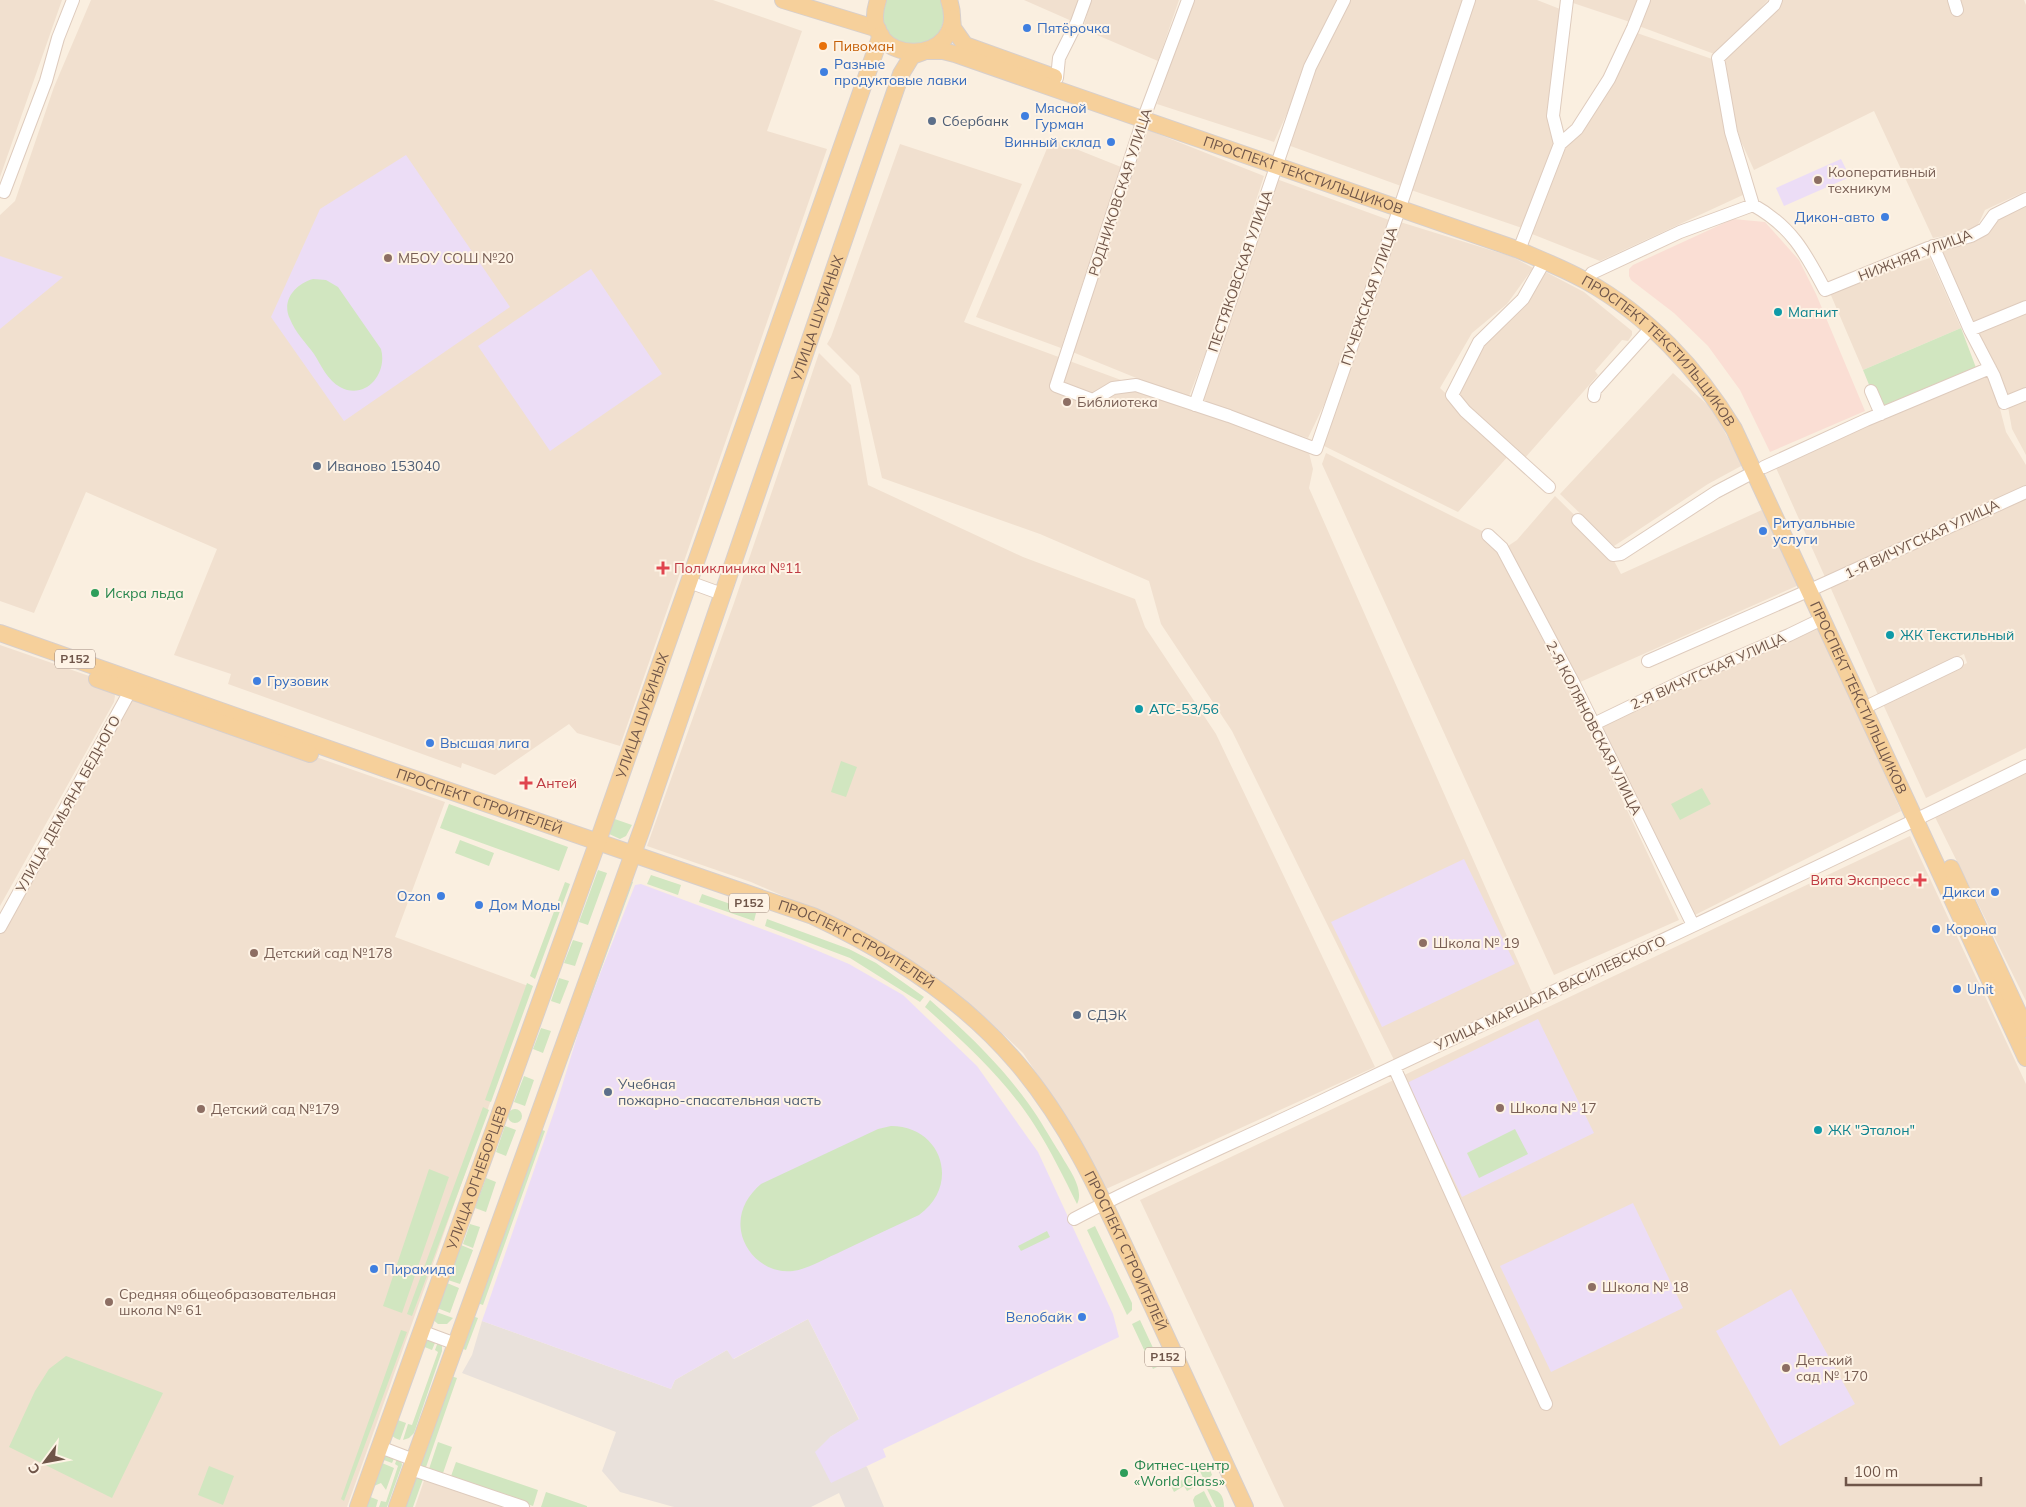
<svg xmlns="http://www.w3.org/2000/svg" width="2026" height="1507" viewBox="0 0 2026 1507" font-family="Mulish,sans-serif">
<rect width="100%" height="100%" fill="#faefe0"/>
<path fill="#f1e0cf" d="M0 0H62L0 177Z
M91 0H713L802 31 767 131 827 149 620 746 577 733 569 724 495 775 462 763 461 768 228 684 231 674 174 655 217 549 86 492 34 613 0 601V215L15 201 54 87Z
M1024 0H1081L1074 22Z
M1091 0H1179L1158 61 1083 29Z
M1191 0H1338L1274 142 1157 104Z
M1350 0H1465L1401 186 1285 144 1316 66Z
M1473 0H1537L1560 9 1555 144 1525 229 1408 189Z
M1571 0H1642L1633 23 1570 2Z
M1646 0H1768L1717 55 1636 25Z
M1781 0H2024L2026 5V191L1985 210 1978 225 1965 232 1933 238 1874 111 1754 170 1740 139 1732 108 1725 57Z
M1634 32 1715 60 1745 194 1600 261 1532 234 1561 146Z
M1148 130 1264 176 1211 339 1188 399 1070 351Z
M1051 139 1121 167 1061 348 976 317Z
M900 144 1022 184 964 322 1186 404 1307 445 1313 469 1309 488 1533 995 1395 1062 1232 731 1161 624 1149 581 1040 534 882 478 859 376 827 344 831 337Z
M1271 177 1389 220 1331 390 1308 438 1194 401Z
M2026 201V304L1970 326 1934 245 1967 236Z
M1397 221 1513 257 1533 268 1507 304 1472 333 1440 388 1510 454 1458 512 1312 440 1337 394Z
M1930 258 1961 328 1863 370 1830 293 1861 280Z
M1542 270 1584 292 1632 331V335L1628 341 1622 340 1595 371 1598 375 1524 459 1449 387Z
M2026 310V391L2007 399 1976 332Z
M819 353 851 385 868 485 1023 557 1135 599 1145 627 1216 734 1375 1067 1106 1189 1078 1135 1023 1053 985 1017 932 974 872 937 834 918 751 882 647 846 734 603Z
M1986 367 1999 405 2006 432 2026 465V489L1825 577 1772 459Z
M1673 373 1712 409 1743 465 1708 484 1614 546 1560 494Z
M2026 399V455L2012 429 2008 407Z
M1326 453 1488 534 1584 719 1679 920 1554 975 1322 464Z
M1555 496 1606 546 1621 574 1764 509 1799 585 1578 683 1505 548 1517 540Z
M2026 496V748L1926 798 1882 702 1967 663 1964 654 1878 695 1828 582Z
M1816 622 1901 811 1691 917 1598 723Z
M0 645 95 678 113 690 115 696 114 702 0 906Z
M141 696 445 802 395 937 531 987 347 1507H0V922L125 704Z
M2026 770V1001L1934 815Z
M1910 836 2026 1084V1507H1284L1140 1200Z
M427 1472 531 1507H415Z"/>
<path fill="#faded4" d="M1733 219 1765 222 1799 260 1816 294 1865 411 1770 452 1740 390 1708 346 1674 313 1631 280 1629 276V269L1633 265Z"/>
<path fill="#e9e1db" d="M808 1319 859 1420 830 1437 867 1467 884 1507H845L839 1493 811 1507H674L620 1492 602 1471 616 1432 462 1373 472 1355 482 1321 671 1389 675 1380 727 1350 734 1359Z"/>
<path fill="#ecddf6" d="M406 155 510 307 344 421 271 317 320 209Z
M1841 159 1850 177 1784 206 1776 188Z
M0 256 63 277 0 329Z
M591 269 662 374 550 451 478 346Z
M1464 859 1515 964 1382 1027 1331 922Z
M641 884 797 942 849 964 903 995 977 1066 1038 1152 1113 1314 1119 1337 883 1449 886 1457 831 1483 815 1452 830 1437 859 1419 808 1319 733 1359 727 1350 675 1380 671 1389 482 1321 555 1109 583 1017 635 885Z
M1538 1019 1594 1133 1462 1197 1407 1083Z
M1633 1203 1683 1308 1551 1372 1500 1266Z
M1791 1289 1855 1404 1780 1446 1716 1331Z"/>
<path fill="#d1e6c0" d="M886 0H941C961 61 864 56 886 0Z
M313 279 326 280 338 287 381 349C388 374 365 401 340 387 328 381 321 365 314 354 306 343 295 332 290 319 281 301 295 284 313 279Z
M1961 328 1978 373 1881 414 1863 370Z
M841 761 857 767 846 797 831 792Z
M1702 788 1711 804 1680 820 1671 804Z
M449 804 568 847 559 871 440 828Z
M606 816 632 825 626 836 620 839 607 833Z
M460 840 494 853 489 866 455 853Z
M598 870 607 873 588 925 579 922Z
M651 875 681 885 678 895 647 884Z
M627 880 633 882 571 1051 565 1049Z
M565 882 570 884 535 979 530 976Z
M702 894 756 913 754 921 699 902Z
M767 919 849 949 876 963 924 997 920 1002 850 958 765 926Z
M573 940 583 943 575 966 564 963Z
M559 978 569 981 560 1004 551 1001Z
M527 983 533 986 491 1102 485 1100Z
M930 1000C966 1032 1000 1064 1028 1103 1040 1119 1050 1138 1061 1155 1068 1168 1085 1189 1077 1204 1064 1178 1051 1151 1035 1126 1006 1080 965 1043 925 1007Z
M541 1028 551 1031 543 1053 533 1049Z
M524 1076 534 1080 525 1106 514 1102Z
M483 1107 489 1110 412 1316 407 1314Z
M508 1116a7 7 0 1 1 14 0a7 7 0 1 1-14 0Z
M505 1126 516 1130 506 1156 496 1152Z
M891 1126C942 1126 961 1185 919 1215 891 1228 863 1241 836 1254 822 1260 808 1269 793 1271 768 1274 745 1255 741 1231 738 1212 747 1196 761 1184L878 1129Z
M539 1129 545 1131 483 1305 477 1303Z
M1515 1129 1528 1154 1479 1178 1467 1153Z
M429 1169 449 1177 402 1313 383 1306Z
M486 1178 496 1182 486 1212 475 1208Z
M470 1224 480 1227 473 1248 463 1244Z
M1095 1226 1132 1303V1310L1127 1315 1087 1230Z
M1047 1231 1050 1237 1021 1251 1018 1246Z
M461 1245 473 1250 460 1284 448 1280Z
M447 1283 459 1288 450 1313 437 1308Z
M431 1310 453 1318 447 1324H438L431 1318Z
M472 1316 478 1318 466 1350 460 1348Z
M1140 1320 1161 1365 1153 1369 1132 1324Z
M401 1330 407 1332 344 1501 341 1499Z
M424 1335 437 1338 432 1350 422 1346 395 1419 406 1423 400 1440C390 1436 387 1432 389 1422L420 1338Z
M439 1339 442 1345V1351L414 1433 409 1438 403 1440 408 1424 412 1425 438 1352 435 1350Z
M66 1356 163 1393 112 1498 9 1447 35 1391 49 1369Z
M451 1376 457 1378 425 1470 419 1468Z
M438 1442 452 1447 442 1476 428 1472Z
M396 1454 392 1463 381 1459 368 1496 378 1500 376 1507H362L377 1456Z
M398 1456 401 1459 402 1465 387 1507H379L381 1501 386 1502 398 1466 395 1464Z
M456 1462 538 1490 533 1506 450 1479Z
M382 1463 394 1468 386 1490 381 1483 374 1486Z
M1208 1464 1212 1475 1205 1482 1199 1469Z
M209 1466 234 1476 223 1505 198 1495Z
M1195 1473 1200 1484 1187 1491 1184 1486 1174 1492 1171 1486Z
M415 1476 423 1479 413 1507H404Z
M1207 1489C1219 1489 1224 1495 1224 1507H1216Z
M1204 1491 1212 1507H1195L1193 1500 1195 1496Z
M546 1492 587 1506V1507H541Z"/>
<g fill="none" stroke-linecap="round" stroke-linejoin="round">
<g stroke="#decbbd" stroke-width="14">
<path id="minor" d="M1188 0 1143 120 1056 386 1093 400 1113 388 1136 385 1229 416 1316 449 1399 210 1469 0
M1954 0 1957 10
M1057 78 1059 58 1077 22 1085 0
M1560 144 1553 116 1567 0
M4 192 46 81 58 38 73 0
M1753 205C1791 226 1805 252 1825 290L1928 248 1971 236 1984 229 1994 215 2026 199
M1933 246 1970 330 1994 376 2004 403 2026 394
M1519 250 1560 144 1577 129 1609 79 1633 28 1644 0
M1544 262 1523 299 1479 342 1452 395 1465 411 1549 487
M1587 281 1592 273 1680 232 1753 205 1731 132 1718 58 1774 5 1776 0
M1970 330 2026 307
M1871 391 1881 414
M1594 396 1595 390 1651 328
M1195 405 1310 67 1344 0
M1764 467 1866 420 1990 368
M1578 520 1613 555 1621 554 1716 492 1754 472
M1488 535 1502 548 1573 682 1693 925
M689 582 722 594
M1648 661 1819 586 2026 492
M1872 704 1957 663
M1594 724 1689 678 1789 635 1822 619
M0 927 134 684
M1394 1067 1546 1404
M1074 1219C1157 1175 1243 1139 1328 1098 1560 987 1795 880 2026 766
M421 1331 456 1344
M380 1447 414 1460
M411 1469 523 1507"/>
</g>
<g stroke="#d7cfcc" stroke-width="18">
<g id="major">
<path d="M783 0 878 29"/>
<path d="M878 0C855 69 972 69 949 0"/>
<path d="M952 18 953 28 965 45 1054 77"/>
<path id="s1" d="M926 51H943L955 54 1519 250C1541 260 1565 269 1586 281 1647 315 1698 369 1734 429L2026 1058"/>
<path id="s2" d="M0 633 386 769 813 916C890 952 962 998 1017 1063 1070 1125 1103 1200 1137 1273 1173 1351 1209 1429 1245 1507"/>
<path d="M97 679 310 754"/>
<path d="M1951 868 2026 1029"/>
<path id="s3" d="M358 1507 598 841 881 35"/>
<path id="s4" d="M397 1507 643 826 901 74 912 56 923 52"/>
</g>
</g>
<use href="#minor" stroke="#fff" stroke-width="12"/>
<use href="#major" stroke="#f6d09b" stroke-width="16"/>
</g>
<g fill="#3f7fe0" stroke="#fef3e5" stroke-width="2">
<circle cx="1027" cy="28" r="5"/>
<circle cx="824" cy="72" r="5"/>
<circle cx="1025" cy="116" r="5"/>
<circle cx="1111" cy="142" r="5"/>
<circle cx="1885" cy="217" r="5"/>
<circle cx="1763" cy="531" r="5"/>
<circle cx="257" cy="681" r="5"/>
<circle cx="430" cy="743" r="5"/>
<circle cx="1995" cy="892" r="5"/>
<circle cx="441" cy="896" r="5"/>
<circle cx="479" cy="905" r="5"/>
<circle cx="1936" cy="929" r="5"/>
<circle cx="1957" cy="989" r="5"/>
<circle cx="374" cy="1269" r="5"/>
<circle cx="1082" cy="1317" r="5"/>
</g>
<circle fill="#e8710a" stroke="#fef3e5" stroke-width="2" cx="823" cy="46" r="5"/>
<g fill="#5c6f8a" stroke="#fef3e5" stroke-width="2">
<circle cx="932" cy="121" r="5"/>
<circle cx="317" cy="466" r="5"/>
<circle cx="1077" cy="1015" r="5"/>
<circle cx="608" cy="1092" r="5"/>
</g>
<g fill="#8d6e63" stroke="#fef3e5" stroke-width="2">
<circle cx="1818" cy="180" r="5"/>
<circle cx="388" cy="258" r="5"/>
<circle cx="1067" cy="402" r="5"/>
<circle cx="1423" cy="943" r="5"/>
<circle cx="254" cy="953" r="5"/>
<circle cx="1500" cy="1108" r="5"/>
<circle cx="201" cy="1109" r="5"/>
<circle cx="1592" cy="1287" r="5"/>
<circle cx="109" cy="1302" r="5"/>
<circle cx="1786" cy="1368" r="5"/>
</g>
<g fill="#0f9aa8" stroke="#fef3e5" stroke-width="2">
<circle cx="1778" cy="312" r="5"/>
<circle cx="1890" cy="635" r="5"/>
<circle cx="1139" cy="709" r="5"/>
<circle cx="1818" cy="1130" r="5"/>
</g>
<g fill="#e0444e" stroke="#fef3e5" stroke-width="2">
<path d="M660.5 560.5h5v5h5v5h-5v5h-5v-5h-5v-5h5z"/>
<path d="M523.5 775.5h5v5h5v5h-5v5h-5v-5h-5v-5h5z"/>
<path d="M1917.5 872.5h5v5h5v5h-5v5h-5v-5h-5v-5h5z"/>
</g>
<g fill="#2e9e5b" stroke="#fef3e5" stroke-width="2">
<circle cx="95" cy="593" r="5"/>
<circle cx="1124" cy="1473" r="5"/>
</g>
<g text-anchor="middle" stroke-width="4" stroke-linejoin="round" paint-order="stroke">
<g fill="#fef3e5" stroke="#9a8478" stroke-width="1">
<rect x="55" y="649.5" width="40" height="19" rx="4"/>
<rect x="729" y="893.5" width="40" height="19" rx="4"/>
<rect x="1145" y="1347.5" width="40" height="19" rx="4"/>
</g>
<g font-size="12" font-weight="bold" fill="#6f5549">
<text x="75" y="663">Р152</text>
<text x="749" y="907">Р152</text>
<text x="1165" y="1361">Р152</text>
</g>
<g font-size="14" fill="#366cbe" stroke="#fef3e5" text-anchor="start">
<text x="1037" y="33">Пятёрочка</text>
<text x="834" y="69">Разные<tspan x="834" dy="16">продуктовые лавки</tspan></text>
<text x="1035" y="113">Мясной<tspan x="1035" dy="16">Гурман</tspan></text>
<text x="1101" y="147" text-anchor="end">Винный склад</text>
<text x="1875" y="222" text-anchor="end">Дикон-авто</text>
<text x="1773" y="528">Ритуальные<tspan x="1773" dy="16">услуги</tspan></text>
<text x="267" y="686">Грузовик</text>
<text x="440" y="748">Высшая лига</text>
<text x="1985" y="897" text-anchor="end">Дикси</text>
<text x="431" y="901" text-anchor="end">Ozon</text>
<text x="489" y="910">Дом Моды</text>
<text x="1946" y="934">Корона</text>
<text x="1967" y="994">Unit</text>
<text x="384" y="1274">Пирамида</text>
<text x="1072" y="1322" text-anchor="end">Велобайк</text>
</g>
<g font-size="14" fill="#c56008" stroke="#fef3e5" text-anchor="start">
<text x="833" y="51">Пивоман</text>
</g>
<g font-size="14" fill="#4e5e75" stroke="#fef3e5" text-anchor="start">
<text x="942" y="126">Сбербанк</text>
<text x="327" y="471">Иваново 153040</text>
<text x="1087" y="1020">СДЭК</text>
<text x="618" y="1089">Учебная<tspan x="618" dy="16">пожарно-спасательная часть</tspan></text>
</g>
<g font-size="14" fill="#785e54" stroke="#fef3e5" text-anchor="start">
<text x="1828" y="177">Кооперативный<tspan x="1828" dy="16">техникум</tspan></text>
<text x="398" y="263">МБОУ СОШ №20</text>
<text x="1077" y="407">Библиотека</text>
<text x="1433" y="948">Школа № 19</text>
<text x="264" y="958">Детский сад №178</text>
<text x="1510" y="1113">Школа № 17</text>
<text x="211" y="1114">Детский сад №179</text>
<text x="1602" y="1292">Школа № 18</text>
<text x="119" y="1299">Средняя общеобразовательная<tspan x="119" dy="16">школа № 61</tspan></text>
<text x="1796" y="1365">Детский<tspan x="1796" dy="16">сад № 170</tspan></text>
</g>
<g font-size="14" fill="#6f5549" stroke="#fef3e5">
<text dy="5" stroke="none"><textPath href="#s1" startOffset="398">ПРОСПЕКТ ТЕКСТИЛЬЩИКОВ</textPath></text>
<text transform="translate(1120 192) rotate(-72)" y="5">РОДНИКОВСКАЯ УЛИЦА</text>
<text transform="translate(1915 255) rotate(-21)" y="5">НИЖНЯЯ УЛИЦА</text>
<text transform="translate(1240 271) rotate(-71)" y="5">ПЕСТЯКОВСКАЯ УЛИЦА</text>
<text transform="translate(1369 296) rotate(-71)" y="5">ПУЧЕЖСКАЯ УЛИЦА</text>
<text dy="5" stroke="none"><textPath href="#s4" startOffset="1261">УЛИЦА ШУБИНЫХ</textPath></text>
<text dy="5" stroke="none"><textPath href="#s1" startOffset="802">ПРОСПЕКТ ТЕКСТИЛЬЩИКОВ</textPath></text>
<text transform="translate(1922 539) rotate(-25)" y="5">1-Я ВИЧУГСКАЯ УЛИЦА</text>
<text transform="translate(1708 671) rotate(-24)" y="5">2-Я ВИЧУГСКАЯ УЛИЦА</text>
<text dy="5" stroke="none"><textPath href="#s1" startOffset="1208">ПРОСПЕКТ ТЕКСТИЛЬЩИКОВ</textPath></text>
<text dy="5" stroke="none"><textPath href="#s3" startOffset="841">УЛИЦА ШУБИНЫХ</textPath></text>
<text transform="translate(1594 728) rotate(63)" y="5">2-Я КОЛЯНОВСКАЯ УЛИЦА</text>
<text dy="5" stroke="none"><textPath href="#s2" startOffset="508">ПРОСПЕКТ СТРОИТЕЛЕЙ</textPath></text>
<text transform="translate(68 804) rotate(-61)" y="5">УЛИЦА ДЕМЬЯНА БЕДНОГО</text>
<text dy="5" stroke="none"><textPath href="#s2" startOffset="912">ПРОСПЕКТ СТРОИТЕЛЕЙ</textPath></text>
<text transform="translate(1550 993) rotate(-25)" y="5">УЛИЦА МАРШАЛА ВАСИЛЕВСКОГО</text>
<text dy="5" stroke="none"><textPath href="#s3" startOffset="350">УЛИЦА ОГНЕБОРЦЕВ</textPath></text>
<text dy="5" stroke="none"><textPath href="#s2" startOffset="1332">ПРОСПЕКТ СТРОИТЕЛЕЙ</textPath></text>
</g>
<g font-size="14" fill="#0d838f" stroke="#fef3e5" text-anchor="start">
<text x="1788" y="317">Магнит</text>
<text x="1900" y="640">ЖК Текстильный</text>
<text x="1149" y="714">АТС-53/56</text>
<text x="1828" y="1135">ЖК "Эталон"</text>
</g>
<g font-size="14" fill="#be3a42" stroke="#fef3e5" text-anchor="start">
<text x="674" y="573">Поликлиника №11</text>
<text x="536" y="788">Антей</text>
<text x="1910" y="885" text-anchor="end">Вита Экспресс</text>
</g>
<g font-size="14" fill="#27864d" stroke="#fef3e5" text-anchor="start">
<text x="105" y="598">Искра льда</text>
<text x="1134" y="1470">Фитнес-центр<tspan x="1134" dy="16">«World Class»</tspan></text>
</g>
</g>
<g transform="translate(45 1462) rotate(238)" stroke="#fef3e5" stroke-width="4" paint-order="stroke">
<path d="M0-4L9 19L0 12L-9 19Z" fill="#6f5549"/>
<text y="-8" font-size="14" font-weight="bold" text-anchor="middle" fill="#6f5549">С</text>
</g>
<path d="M1846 1477v8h135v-8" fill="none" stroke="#6f5549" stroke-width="2.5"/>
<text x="1854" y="1477" font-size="15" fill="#6f5549" stroke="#fef3e5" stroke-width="4" paint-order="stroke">100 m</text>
</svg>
